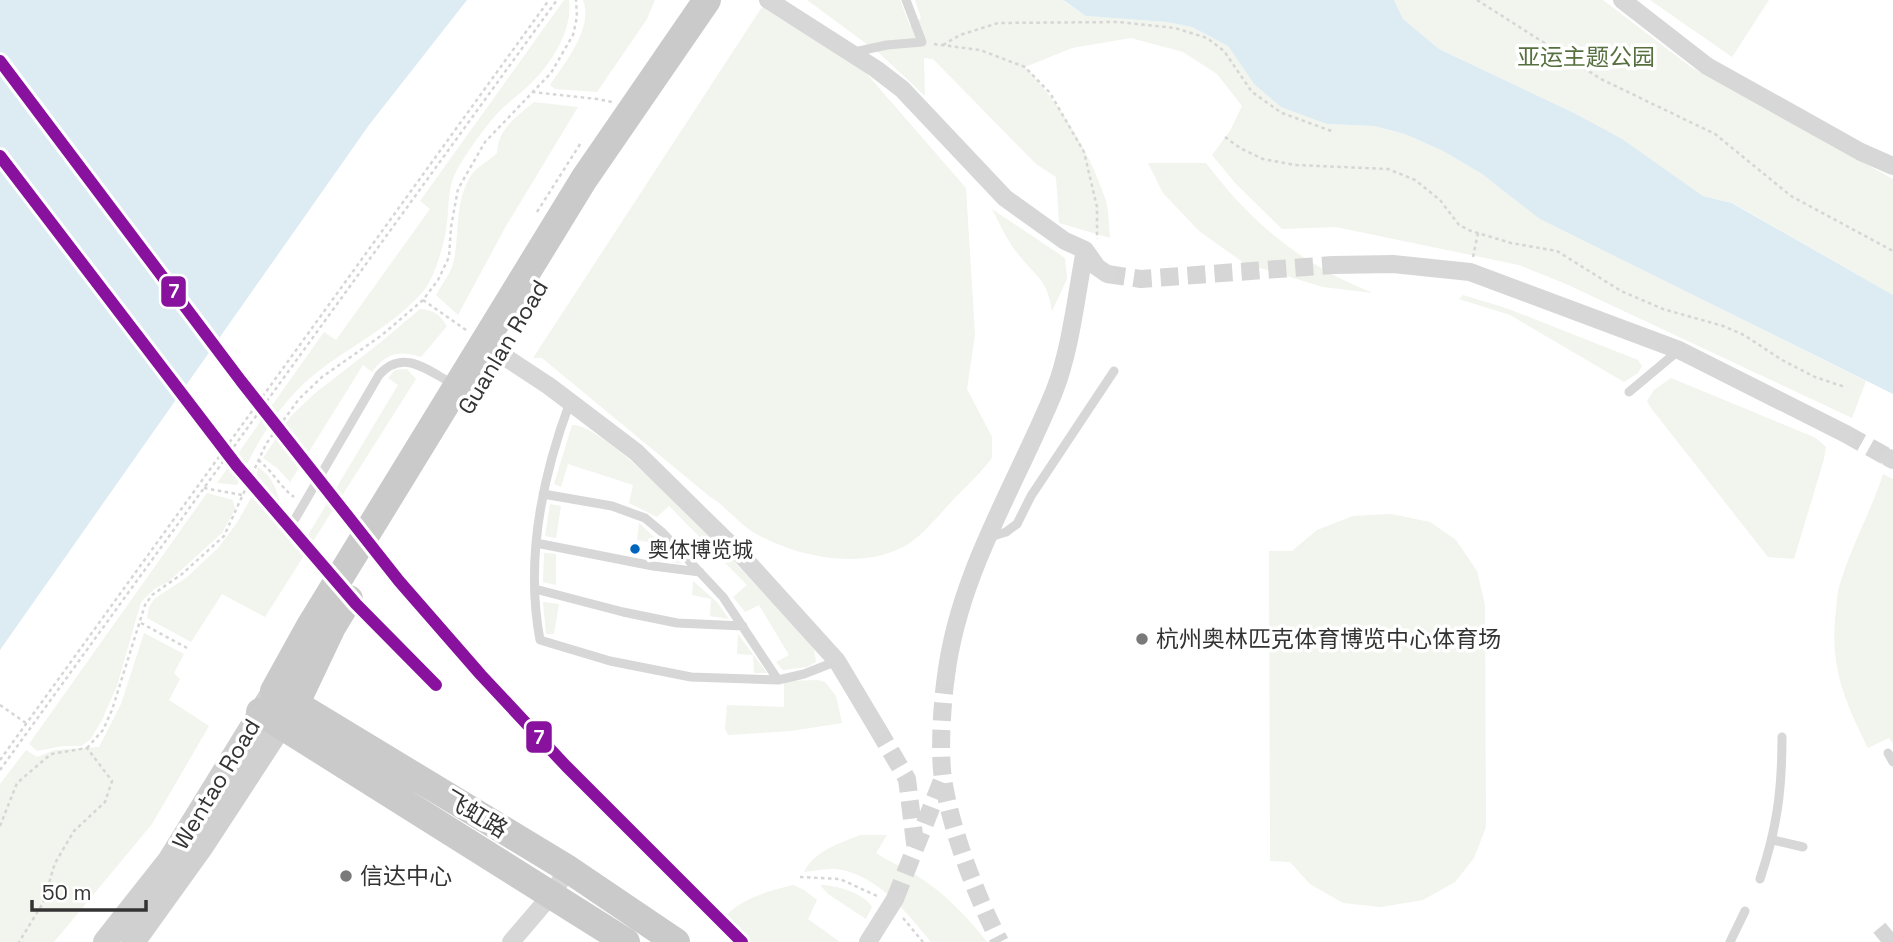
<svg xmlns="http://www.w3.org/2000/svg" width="1893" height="942" viewBox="0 0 1893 942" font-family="'Space Grotesk','Noto Sans SC',sans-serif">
<rect width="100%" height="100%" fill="#fff"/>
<path fill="#f1f5ed" d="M564 0H569C573 28 553 61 534 80 522 93 506 103 495 116 482 131 468 151 458 168 446 188 450 208 446 230 444 244 434 278 425 289 398 322 358 342 324 367 283 396 257 441 237 485L217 483 324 332 336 340 430 209 420 201Z
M583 0H655L647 19 597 92 555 89 550 85C564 64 594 28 583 0Z
M807 0H900L910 26 921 18 915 0H1062L1086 16 1166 22 1192 27 1228 46 1254 84 1327 124 1374 126 1405 134 1443 151 1482 174 1541 219 1866 381 1852 418 1566 284 1519 265 1336 227 1282 229 1236 184 1212 155 1230 131 1242 106 1217 74 1183 52 1131 38 1072 48 1025 67C1060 104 1090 152 1106 201 1109 212 1109 226 1110 238L1059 223 1056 177 1036 164 933 59 924 58 925 96 879 53Z
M1394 0H1603L1691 67 1893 179V295L1733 203 1703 196 1622 140 1576 114 1439 49 1403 19Z
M1650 0H1769L1732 57Z
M762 7 866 73 966 188 975 335 967 389 992 437V458C980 474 965 487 952 501 939 515 925 532 910 543 866 571 802 558 760 536 738 525 728 507 709 496L542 358H533Z
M534 102 578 107 506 226 458 315 436 295C442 284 452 272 454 260 460 230 454 202 472 174 477 167 490 160 497 153 498 128 517 117 534 102Z
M1148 163H1206C1253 225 1301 264 1373 293L1323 287 1244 263 1199 231 1163 193Z
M992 209 1065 258 1067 279 1052 311C1047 278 1036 277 1018 254 1007 241 1000 224 992 209Z
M1463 295 1506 308 1638 360 1642 366 1638 373 1624 382 1510 315 1459 299Z
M420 309C434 310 439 314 447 326L421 357C399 350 386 353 372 372L363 365 290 482 277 468 263 458 291 416 314 394 381 342Z
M407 369 416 379 265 617 222 594 191 642 147 618 149 607 154 599 186 578 218 548 236 524 253 495 258 467C275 478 280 497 282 517L308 535 398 385 388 378 395 370Z
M1671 378 1816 438 1826 447 1824 459 1794 559 1768 557 1651 408 1647 401 1654 390Z
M572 425C612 422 781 612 814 649L816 662 807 667 783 670 776 662 789 655 759 605 745 612 733 597 747 585 669 506 657 517 629 503 633 485 568 464 561 487 554 484Z
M1883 474 1893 479V744L1889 738 1868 748C1844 700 1829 665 1836 610 1837 601 1837 592 1840 584 1851 546 1871 512 1883 474Z
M207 493 233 500 235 509 222 533 168 582 154 589 141 602 117 686 102 720 90 740 81 746H63L37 751 29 744Z
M550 504 561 506 556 538 545 536Z
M1391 514 1430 522 1456 540 1477 571 1485 605 1486 827 1474 858 1455 882 1423 900 1381 907 1343 903 1310 884 1290 862 1270 861 1269 551H1292L1317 530 1353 516Z
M639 523 683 564 657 560 659 544 637 540Z
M544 553 556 554V585L543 582Z
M693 581 717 602 729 619 710 616 711 599 692 595Z
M543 602 559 604 554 634H546Z
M144 633 184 654 174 673 180 679 169 700 209 726 152 824 54 942H0V784L26 750 37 757 55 750 99 747 121 704Z
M738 634 767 673H754L753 655 737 654Z
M818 680 825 682 836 696 842 723 791 731 728 735 725 729 727 705 784 707V681Z
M860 835H887L876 853C890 863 905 867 919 877 947 895 967 917 987 942H931C907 913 878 875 837 869 827 868 815 871 804 872 815 850 839 844 860 835Z
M793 885 804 890 817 900 808 919 840 942H736L719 931C725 902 768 891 793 885Z
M820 885C836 885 864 893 872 907L866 919 828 894Z"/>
<path fill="#ddebf3" d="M0 0H467L369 125 0 650Z
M1063 0H1394L1403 19 1439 49 1576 114 1622 139 1703 196 1732 203 1893 295V394L1540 219 1482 174 1443 151 1405 134 1374 126 1327 124 1281 107 1254 84 1228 46 1192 27 1166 22 1086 16Z"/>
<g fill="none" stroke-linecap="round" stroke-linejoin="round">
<path stroke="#d6d6d6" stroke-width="18" stroke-dasharray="18 9" stroke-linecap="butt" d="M1107 274 1141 279 1333 265
M1846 434 1889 458
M946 676C942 704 939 752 943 779 951 830 976 896 1000 942
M877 728 907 779 916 851
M895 899 943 778"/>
<path stroke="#d6d6d6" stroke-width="24" stroke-dasharray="24 12" stroke-linecap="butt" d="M1881 942 1893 932"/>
<path stroke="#d6d6d6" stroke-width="2.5" stroke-dasharray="3.5 3.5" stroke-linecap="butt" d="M1477 0 1601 79 1715 134 1791 196 1893 251
M934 44 980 50 1025 67 1050 93 1084 152 1097 207V239
M943 45 960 35 998 23 1119 22 1175 28 1207 38 1224 51 1252 92 1282 113 1334 132
M532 92 597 99 612 102
M1225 137 1240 148 1263 159 1295 165 1388 169 1415 180 1440 200 1459 225 1471 231 1511 243 1557 251 1621 291 1663 309 1723 326 1744 335 1782 360 1815 377 1845 387
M537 212 582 141
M1473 257 1478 233
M423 300 466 330
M258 460C273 471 279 486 294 497
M204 488 242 495
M141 623 187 648
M0 705 26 723
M87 748 103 730 112 710 145 605 152 595 182 574 224 536 266 444 299 399 322 377 382 335 423 300 438 280 449 257 451 227 458 189 485 142 551 73 573 35 577 17 576 0
M0 760 549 0
M0 770 557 0
M0 826 17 783 51 754 87 748 112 781 105 802 74 831 55 863 43 903 19 942
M800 877 840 879 877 896
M903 918 923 942"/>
<path stroke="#d7d7d7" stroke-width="9" d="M854 52 887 45 922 42 906 0
M1629 392 1678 351
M570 402C542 477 525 560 540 640L610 661 691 677 778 680 804 674 837 661
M543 494 612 506 645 518 663 533 723 597 778 680
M295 519 379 375C403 348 427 370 453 384
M987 538 1006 532 1017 524 1031 496 1114 371
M536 543 653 566 700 572
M535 589 623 612 677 623 743 626
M1888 753 1893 762
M1773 840 1803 847
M1760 879C1777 828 1782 791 1782 737
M1730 942 1745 911"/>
<path stroke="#d7d7d7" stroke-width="18" d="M768 0 876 69 902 89 1005 198 1065 241 1085 250 1097 267 1107 274
M1622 0 1707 66 1861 152 1893 166
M1333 265 1393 264 1470 272 1679 350 1846 434
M499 353 549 386 636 452 742 556 837 661 877 728
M1889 458 1893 460
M946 676C959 573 1015 487 1054 392 1071 349 1076 296 1085 250
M511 942 552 894 568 869
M868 942 895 899"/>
<path stroke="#d0d0d0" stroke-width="24" d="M105 942 169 861 270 697
M133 942 202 846 292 708"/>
<path stroke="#cacaca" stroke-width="28" d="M295 705 332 627 349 599
M260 712 626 942
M676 942 568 869 274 691 310 626 584 179 707 0"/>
<g stroke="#fff" stroke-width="18">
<path id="metro-1" d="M0 61 241 381 399 581 481 675 566 766 742 942
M0 156 237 466 356 604 436 685"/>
</g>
<use href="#metro-1" stroke="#88129e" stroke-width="12"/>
</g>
<circle fill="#0065bd" stroke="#fff" stroke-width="2.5" cx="635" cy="549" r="6"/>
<g fill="#7a7a7a" stroke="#fff" stroke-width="2.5">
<circle cx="1142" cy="639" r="7"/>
<circle cx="346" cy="876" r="7"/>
</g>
<g text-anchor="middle" stroke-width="7" stroke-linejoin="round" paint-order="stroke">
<g font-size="21" fill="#333" stroke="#fff" text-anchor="start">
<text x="648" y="557">奥体博览城</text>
</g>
<g font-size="23" fill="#56703f" stroke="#fff">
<text x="1586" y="65">亚运主题公园</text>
</g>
<g font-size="23" fill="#333" stroke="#fff">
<text transform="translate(503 347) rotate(-59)" y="8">Guanlan Road</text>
<text transform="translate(216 784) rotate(-59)" y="8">Wentao Road</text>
<text transform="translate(476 814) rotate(31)" y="8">飞虹路</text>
</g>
<g font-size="23" fill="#333" stroke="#fff" text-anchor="start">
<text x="1156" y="647">杭州奥林匹克体育博览中心体育场</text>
<text x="360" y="884">信达中心</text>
</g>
</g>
<g stroke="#fff" stroke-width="2.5">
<rect x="160" y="275" width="27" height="33" rx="7" fill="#88129e"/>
<rect x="525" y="720" width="28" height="34" rx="7" fill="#88129e"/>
</g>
<g font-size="19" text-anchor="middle" font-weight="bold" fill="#fff">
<text x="174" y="298">7</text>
<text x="539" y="744">7</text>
</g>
<path d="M32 900v10h114v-10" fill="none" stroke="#333333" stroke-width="3.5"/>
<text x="42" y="900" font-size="21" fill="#333333" stroke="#ffffff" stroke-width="5" paint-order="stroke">50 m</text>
</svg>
